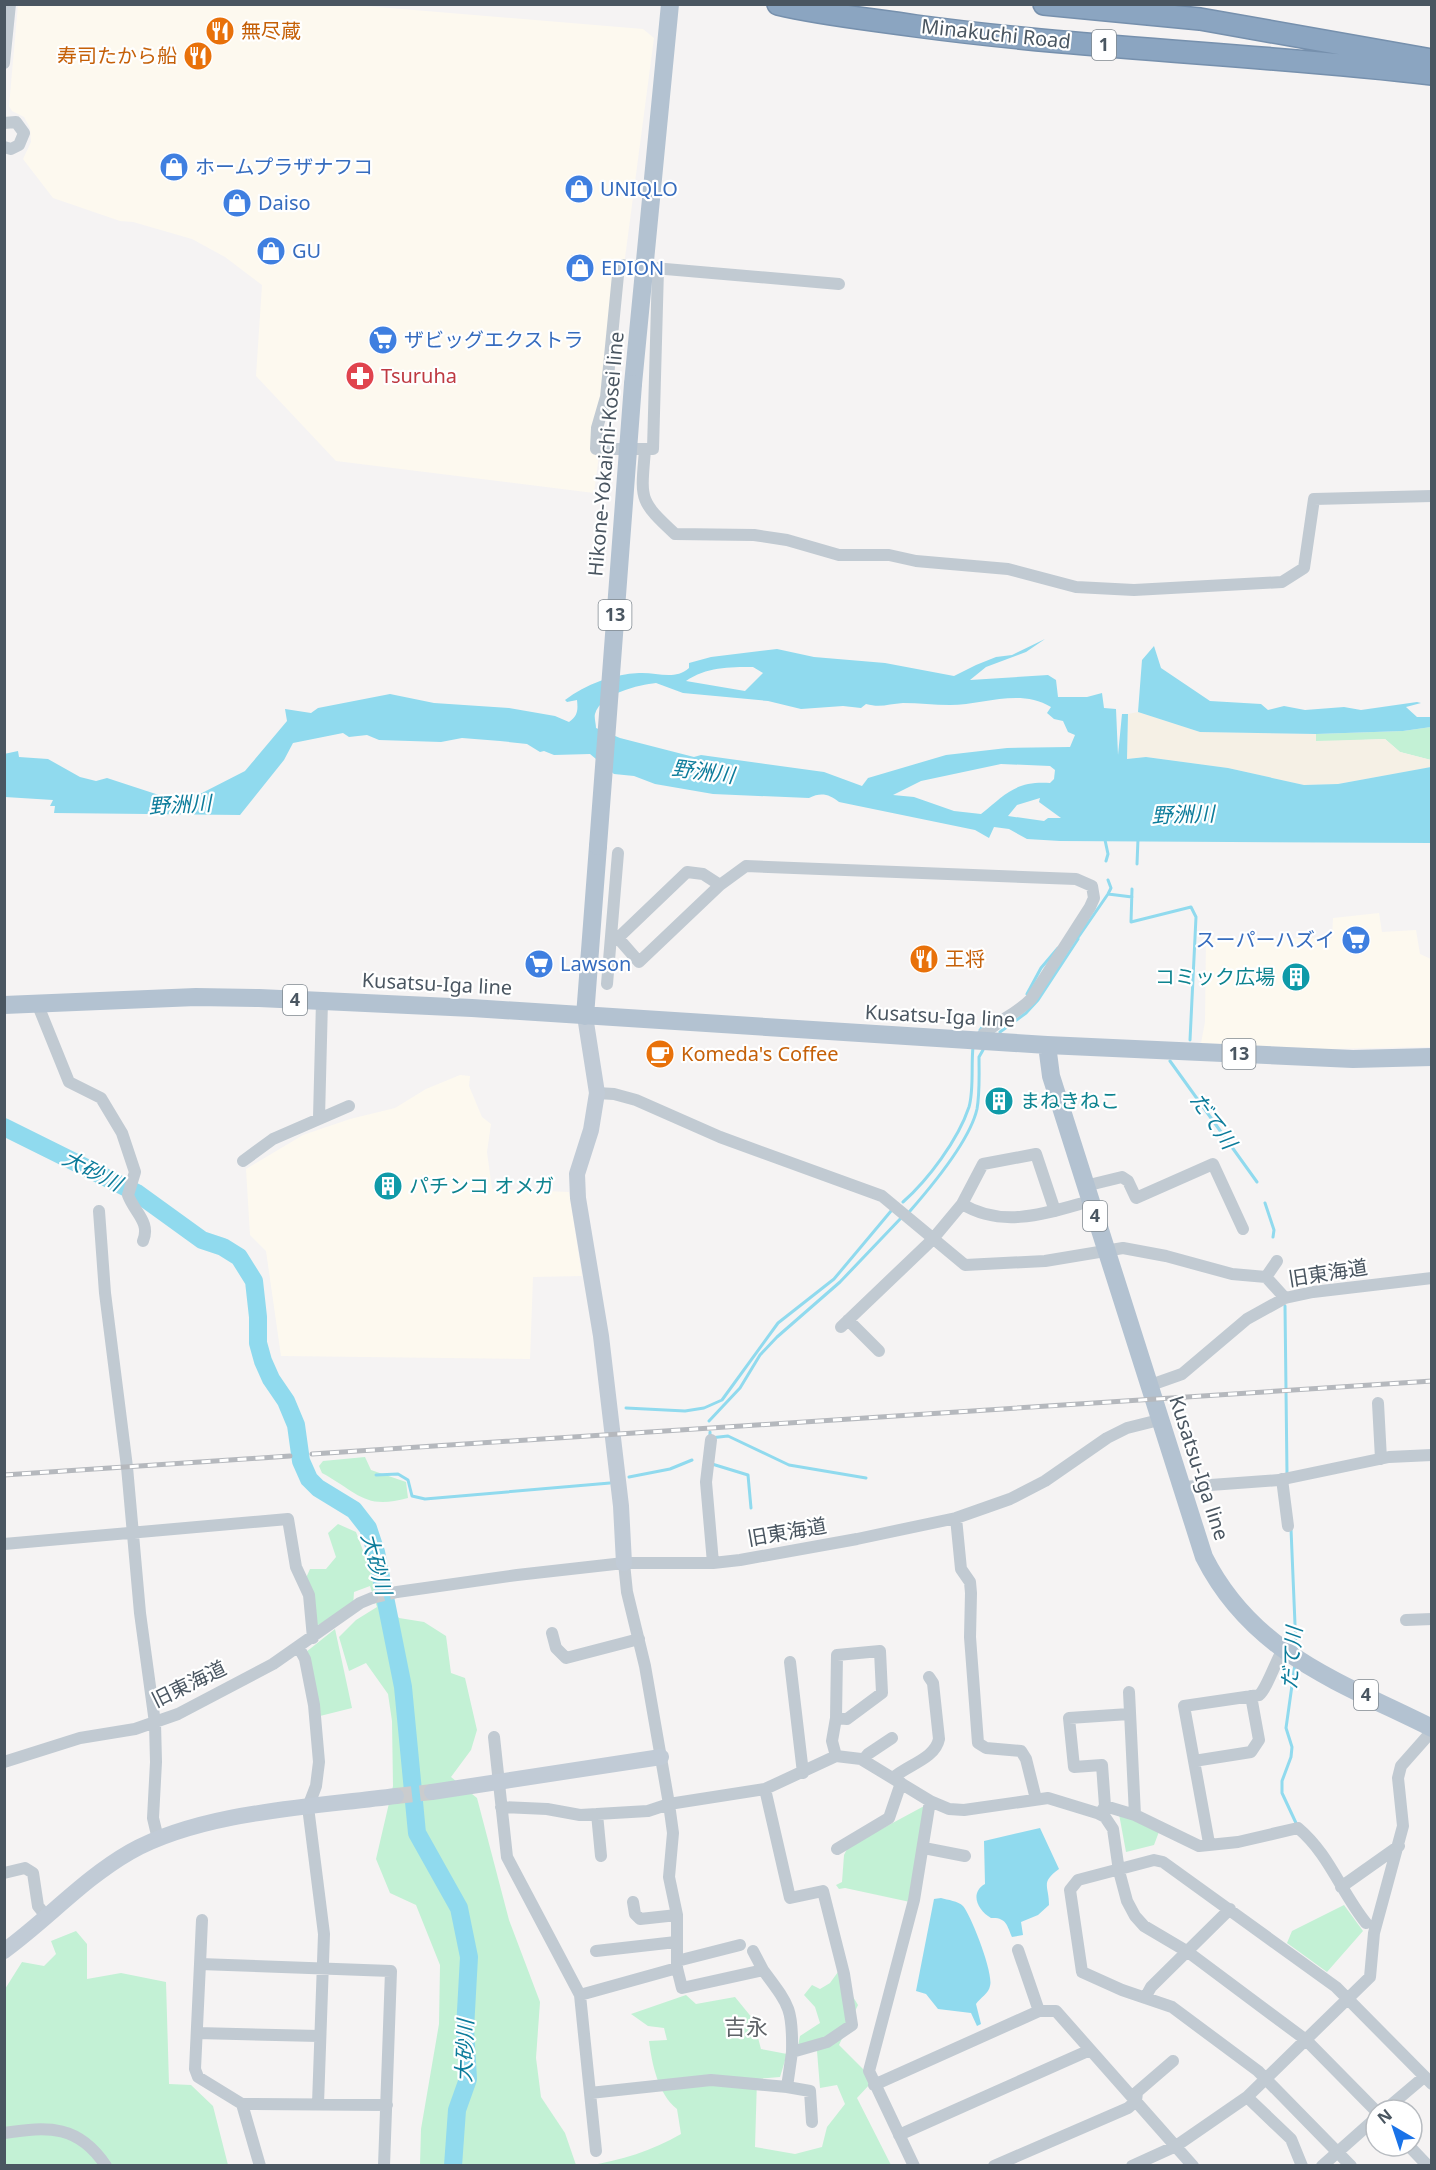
<svg xmlns="http://www.w3.org/2000/svg" width="1436" height="2170" viewBox="0 0 1436 2170" font-family="'Noto Sans','Noto Sans JP',sans-serif">
<rect width="100%" height="100%" fill="#f5f3f3"/>
<path fill="#fdf9ef" d="M342 4 643 29 654 38 594 493 336 461 256 376 262 285 225 257 192 239 133 222 120 221 53 198 23 159 31 142 30 128 24 117 12 111 9 106 18 5Z
M1379 913 1382 932 1416 930 1420 954 1431 959V1047L1325 1049 1201 1043 1205 1022 1206 939 1332 938 1333 918Z
M460 1075 470 1076 469 1086 482 1117 491 1124 487 1152 492 1189 569 1192 582 1276 533 1277 530 1359 281 1356 266 1251 250 1235 246 1169 303 1135 350 1119 395 1108 426 1089Z"/>
<path fill="#c3f1d5" d="M1431 727V760L1400 752 1385 739 1316 742V734L1403 731Z
M365 1457 371 1470 406 1482 408 1498C364 1510 359 1493 322 1473L319 1466 323 1461Z
M338 1524 356 1532 382 1601 399 1618 424 1622 446 1636 451 1673 465 1678 477 1730 471 1750 451 1777 477 1798 509 1920 540 2002 536 2058 541 2097 565 2133 576 2165H420L421 2129 439 2024 440 1965 416 1905 390 1893 376 1859 393 1786 392 1721 388 1694 366 1663 349 1671 339 1637 356 1620 377 1607 370 1586 354 1592 353 1607 316 1626 306 1578 310 1569H326L336 1557 328 1533Z
M335 1629 352 1708 320 1716 306 1652Z
M926 1805 910 1902 845 1888 839 1889 836 1885 842 1882 844 1855 848 1847Z
M1119 1814 1160 1829 1154 1845 1126 1852Z
M1344 1905 1363 1931 1327 1972 1287 1943 1292 1931Z
M76 1931 87 1944V1979L121 1973 166 1982 169 2084 191 2085 213 2106 228 2165 5 2166V1989L22 1962 44 1966 56 1954 51 1941Z
M838 1972 858 2005 839 2045 863 2069 870 2084 857 2098 891 2165 588 2166C621 2160 652 2151 681 2134L677 2109C658 2094 652 2064 649 2041L667 2040 664 2028 648 2026 631 2014 686 1995 696 2004 735 1997 753 2019 761 2049 787 2054 780 2077 757 2079 755 2147 795 2154 822 2147 827 2127 845 2104 837 2085 820 2088 817 2051 798 2046 800 2036 820 2023 815 2007 804 1995 812 1985 820 1989 830 1983Z"/>
<path fill="#f5f0e5" d="M1138 712 1200 732 1316 734V741L1385 739 1400 752 1431 760 1432 767 1338 784 1304 785 1228 768 1147 757 1127 759 1128 714Z"/>
<path fill="#90daee" fill-rule="evenodd" d="M1045 639 1026 652 986 667 970 680 1048 675 1056 680 1058 697H1087L1102 693 1104 708 1116 709 1118 755 1122 714H1128L1127 759 1146 757 1228 768 1304 785 1338 784 1431 767V843L1060 841 1027 839 1009 829 994 827 989 838 975 830 839 802C829 794 821 792 809 798L713 794 655 784 634 776 614 774 590 754 554 755 544 751 540 752 527 744 500 741 462 738 441 742 379 740 367 735 349 737 343 733 293 743 284 760 240 815 54 813 55 806H50L53 800 5 797 4 754 18 751 19 757 48 759 80 777 96 781 107 778 162 796H184L202 793 245 771 287 721 285 709 311 713 318 708 390 694 434 703 509 708 555 716 569 722C578 716 578 710 577 700L567 702 565 700C586 684 613 674 639 673 657 672 674 681 689 668V663L711 657 777 649 814 657 885 663 954 676 976 665 996 657 1012 655ZM753 667 763 673 745 691 686 681C706 667 729 667 753 667ZM656 683 683 693 768 701 801 709 843 706 861 708 866 704C880 708 889 704 903 703 919 703 934 705 950 705 983 705 1020 688 1051 707L1047 713 1054 719 1063 721 1068 732 1075 735 1070 747 1007 748 946 755 868 778 862 786 824 772 701 755 694 757 620 738 596 728C596 724 594 717 595 714 601 693 639 685 656 683ZM1001 764 1050 766 1055 770 1054 779 1050 783C1015 781 1006 794 981 814L954 811 914 797 893 795 921 781ZM1040 798 1039 802 1061 818H1048L1044 821 1008 816 1017 805Z
M1154 646 1161 668 1210 701 1261 704 1268 710 1284 706 1305 710 1344 707 1361 710 1417 702 1421 703 1406 707 1417 717H1431V727L1403 731 1316 734 1200 732 1138 712 1142 660Z
M1040 1828 1059 1869C1040 1883 1049 1885 1049 1905L1038 1915 1021 1922 1023 1935 1012 1937C1007 1925 1006 1917 991 1918 978 1911 969 1893 985 1884L984 1841Z
M941 1898C948 1900 958 1901 963 1906 971 1915 994 1974 990 1986 989 1993 980 1998 976 2004L981 2024 977 2026 971 2013 938 2009 926 1994 916 1991 934 1899Z"/>
<g fill="none" stroke-linecap="round" stroke-linejoin="round">
<path stroke="#90daee" stroke-width="3" d="M1105 840 1108 854 1106 861
M1137 864 1138 839
M1132 889 1131 922 1191 907 1196 917 1190 1040
M1108 894 1132 897
M1077 939 1108 894 1111 888 1108 880
M1027 994 1041 968 1058 948
M980 1030 985 1023 996 1018
M1000 1032 1026 1013 1038 1000 1078 939
M1170 1061 1257 1182
M903 1202C928 1180 958 1140 969 1107 974 1090 971 1065 973 1047
M1265 1203 1274 1230 1273 1237
M910 1211C931 1187 970 1140 977 1109 980 1092 979 1074 979 1057L983 1050
M1285 1306 1287 1474
M626 1408 685 1411 704 1408 722 1400 778 1323 834 1279 891 1211
M709 1421 740 1388 760 1355 777 1337 840 1282 902 1217
M710 1432V1438L728 1436 789 1465 866 1478
M712 1464 748 1475 751 1508
M376 1475 398 1474 408 1480 412 1496 425 1499 610 1483
M629 1477 670 1469 692 1460
M1291 1529 1296 1648
M1295 1664 1286 1728 1292 1747 1291 1757 1282 1781V1793L1296 1823"/>
<path stroke="#90daee" stroke-width="18" d="M4 1127 137 1193 202 1240 223 1247 239 1257 254 1281 258 1317V1343L263 1361 271 1379 286 1401 296 1425 301 1461 309 1479 318 1488 354 1510 368 1528 376 1552 403 1687 417 1833 459 1908 469 1957 465 2029 468 2079 457 2110 453 2166"/>
<path stroke="#caccce" stroke-width="12" stroke-dasharray="12 6" stroke-linecap="butt" d="M372 1598 397 1592"/>
<path stroke="#caccce" stroke-width="16" stroke-dasharray="16 8" stroke-linecap="butt" d="M396 1796 432 1792"/>
<g stroke="#7690ad" stroke-width="24">
<path id="highway" d="M778 4C824 15 870 19 916 26 1087 49 1260 54 1432 74
M1044 4 1200 19 1432 60"/>
</g>
<path stroke="#c1cad2" stroke-width="12" d="M4 63 10 4
M4 123 16 122 24 133 19 145 11 149 4 147
M658 269 653 449H596L597 428 606 397 619 265 839 284
M645 450C641 499 638 500 675 534L754 535 787 540 839 555H889L916 561 1008 569 1076 587 1134 590 1282 582 1304 568 1314 499 1432 496
M687 872 703 874 720 885 639 962 618 938Z
M720 885 746 866 1076 879 1092 886 1094 898 1090 907 1031 999C1015 1016 993 1022 978 1040
M607 984 618 853
M37 1003 69 1082 101 1098 122 1133 135 1172 128 1195C134 1212 151 1222 143 1241
M597 1093 614 1094 636 1100 720 1137 882 1196 965 1265 1045 1261 1123 1248 1166 1256 1232 1274 1266 1277 1285 1298
M319 1118 322 1001
M243 1161 273 1139 349 1106
M1085 1186 1122 1177 1128 1181 1136 1198 1213 1164 1243 1229
M962 1204C1003 1229 1047 1213 1090 1201
M99 1211 105 1293 127 1467 140 1613 155 1723 156 1762 153 1818 158 1839
M1266 1277 1277 1261
M848 1320 879 1351
M841 1327 932 1240 962 1204 983 1164 1036 1154 1055 1211
M1148 1386 1182 1374 1247 1319 1285 1298 1313 1292 1432 1278
M1378 1403 1381 1459
M711 1440 706 1482 713 1563
M1282 1479 1288 1526
M1183 1487 1279 1480 1389 1457 1432 1455
M956 1518 961 1569 970 1582 971 1593 970 1637 978 1743 986 1748 1021 1751 1026 1759 1036 1799
M4 1544 288 1519 296 1567 309 1595 313 1638
M624 1563 627 1592 645 1666 669 1804 673 1833 669 1877 677 1915V1968L682 1988 763 1970C789 2005 793 2008 792 2052
M397 1592 517 1575 624 1563H713L740 1560 857 1539 956 1518 1010 1499 1045 1481 1107 1438 1127 1428 1159 1420
M1406 1620 1432 1619
M552 1633 556 1648 566 1658 639 1639
M299 1648 305 1659 314 1705 319 1762 316 1786 308 1807 324 1934 318 2104
M790 1662 803 1773
M494 1737 507 1857 580 1995 590 2093 711 2080 787 2087
M836 1756 832 1741 836 1718 837 1655 880 1651 882 1693 847 1719 836 1718
M863 1760 868 1754 892 1738
M1194 1761 1251 1752 1259 1740 1251 1696
M4 1762 80 1738 135 1729 178 1714 273 1664 360 1603 372 1598
M893 1778C907 1765 935 1759 939 1739L933 1683 929 1677
M765 1789 790 1898 823 1891 844 1974 852 2025 827 2042 792 2052 787 2087 810 2091 812 2122
M1105 1806 1135 1815 1129 1692
M501 1807 547 1809 580 1815 648 1811 669 1804 765 1789 836 1756 861 1759 930 1801 949 1809 964 1810 1048 1798 1097 1813 1105 1817 1113 1829 1119 1871 1127 1901 1135 1916 1144 1926 1188 1952 1306 2040 1376 2111
M597 1814 601 1856
M1100 1814 1105 1806 1102 1765 1074 1767 1069 1718 1129 1714
M1135 1815 1199 1846 1238 1842 1298 1828C1329 1854 1341 1892 1366 1923
M1209 1843 1184 1706 1259 1695C1266 1690 1276 1661 1282 1651
M924 1848 965 1856
M837 1849 889 1818 901 1783
M4 1873 25 1868 33 1873 38 1906 46 1916
M1341 1887 1399 1846
M633 1902 635 1914 640 1919 677 1915
M1018 1950 1039 2011
M596 1951 676 1942
M753 1951 763 1970
M677 1961 740 1945
M200 1964 202 1920
M580 1995 677 1968
M1145 1998 1151 1987 1230 1909
M197 2033 319 2036
M874 2085 1039 2011H1056L1193 2166
M590 2093 596 2151
M1247 2097 1291 2139 1302 2166
M242 2104 260 2166
M1385 2110 1424 2077
M4 2133C49 2126 79 2125 106 2166
M899 2135 1090 2050
M1409 2146 1428 2166
M384 2166 391 1971 200 1964 195 2069 198 2077 242 2104 387 2105
M914 2166 869 2071 914 1900 930 1801
M994 2166 1128 2108 1136 2101 1137 2092 1173 2061
M1132 2166 1176 2146 1247 2097 1370 1977 1374 1933 1403 1826 1398 1778 1401 1766 1432 1731
M1322 2166 1376 2118
M1351 2166 1258 2071 1172 2007 1122 1990 1082 1972 1070 1890 1078 1880 1154 1860 1163 1862 1336 1987 1432 2084"/>
<path stroke="#c1cbd6" stroke-width="16" d="M585 1016 597 1093 591 1130 577 1174 578 1198 601 1336 621 1506 624 1563
M432 1792 661 1757
M4 1951C48 1919 83 1879 130 1852 203 1811 314 1807 396 1796"/>
<path stroke="#b3c2d1" stroke-width="18" d="M633 384 670 4
M4 1005 196 997 259 998 472 1008 1047 1045 1353 1059 1432 1057
M585 1016 598 846
M1047 1045 1051 1076 1204 1557C1253 1654 1340 1682 1432 1728"/>
<use href="#highway" stroke="#8ba5c1" stroke-width="21"/>
<g stroke="#b5b8bd" stroke-width="5">
<path id="rail" d="M312 1454 1432 1381
M4 1475 290 1456"/>
</g>
<use href="#rail" stroke="#fff" stroke-width="3" stroke-dasharray="9" stroke-linecap="butt"/>
<path stroke="#b3c2d1" stroke-width="18" d="M598 846 633 384"/>
</g>
<defs>
<g id="restaurant-disc" transform="scale(1.5)"><circle r="9.5" fill="#e8710a" stroke="#fff"/><path d="M-5-6h1v4h1v-4h1v4h1v-4h1v5L-1.5 .5V6h-2V.5L-5-1ZM5-6V6H3V1.5H1.5Q1.5-4 5-6Z" fill="#fff"/></g>
<g id="shop-disc" transform="scale(1.5)"><circle r="9.5" fill="#3f7fe0" stroke="#fff"/><path d="M-5-2.5h2.3a2.7 3.5 0 0 1 5.4 0H5L5.5 6h-11ZM-1.5-2.5h3a1.5 2.3 0 0 0-3 0Z" fill="#fff"/></g>
<g id="supermarket-disc" transform="scale(1.5)"><circle r="9.5" fill="#3f7fe0" stroke="#fff"/><path d="M-6-5.5h2.5l.6 2H6L4.5 2H-2.5L-4.4-4H-6ZM-1.5 3.2a1.3 1.3 0 1 0 .1 0ZM3 3.2a1.3 1.3 0 1 0 .1 0Z" fill="#fff"/></g>
<g id="pharmacy-disc" transform="scale(1.5)"><circle r="9.5" fill="#e0444e" stroke="#fff"/><path d="M-2-6h4v4h4v4h-4v4h-4v-4h-4v-4h4Z" fill="#fff"/></g>
<g id="building-disc" transform="scale(1.5)"><circle r="9.5" fill="#0f9aa8" stroke="#fff"/><path d="M-4-6H4V6H1V3H-1V6H-4ZM-2.5-4.3h1.7v1.8h-1.7ZM.8-4.3h1.7v1.8H.8ZM-2.5-1h1.7V.8h-1.7ZM.8-1h1.7V.8H.8Z" fill="#fff"/></g>
<g id="cafe-disc" transform="scale(1.5)"><circle r="9.5" fill="#e8710a" stroke="#fff"/><path d="M-5.5-4.5H6V0H3Q3 3.5 0 3.5H-2.5Q-5.5 3.5-5.5 0ZM3-3.2v2h1.7v-2ZM-6 4.5H4V6H-6Z" fill="#fff"/></g>
</defs>
<g fill-rule="evenodd">
<use href="#restaurant-disc" x="220" y="31"/>
<use href="#restaurant-disc" x="198" y="56"/>
<use href="#shop-disc" x="174" y="167"/>
<use href="#shop-disc" x="579" y="189"/>
<use href="#shop-disc" x="237" y="203"/>
<use href="#shop-disc" x="271" y="251"/>
<use href="#shop-disc" x="580" y="268"/>
<use href="#supermarket-disc" x="383" y="340"/>
<use href="#pharmacy-disc" x="360" y="376"/>
<use href="#supermarket-disc" x="1356" y="940"/>
<use href="#restaurant-disc" x="924" y="959"/>
<use href="#supermarket-disc" x="539" y="964"/>
<use href="#building-disc" x="1296" y="977"/>
<use href="#cafe-disc" x="660" y="1054"/>
<use href="#building-disc" x="999" y="1101"/>
<use href="#building-disc" x="388" y="1186"/>
</g>
<g text-anchor="middle" stroke-width="4.5" stroke-linejoin="round" paint-order="stroke">
<g fill="#fff" stroke="#808990" stroke-width="1.5">
<rect x="1092" y="30" width="24" height="30" rx="4.5"/>
<rect x="598.5" y="600" width="33" height="30" rx="4.5"/>
<rect x="283" y="985" width="24" height="30" rx="4.5"/>
<rect x="1222.5" y="1039" width="33" height="30" rx="4.5"/>
<rect x="1083" y="1201" width="24" height="30" rx="4.5"/>
<rect x="1354" y="1680" width="24" height="30" rx="4.5"/>
</g>
<g font-size="18" font-weight="bold" fill="#4a5661">
<text x="1104" y="51">1</text>
<text x="615" y="621">13</text>
<text x="295" y="1006">4</text>
<text x="1239" y="1060">13</text>
<text x="1095" y="1222">4</text>
<text x="1366" y="1701">4</text>
</g>
<g font-size="20" fill="#c56008" stroke="#fff" text-anchor="start">
<text x="241" y="38">無尽蔵</text>
<text x="177" y="63" text-anchor="end">寿司たから船</text>
<text x="945" y="966">王将</text>
<text x="681" y="1061">Komeda's Coffee</text>
</g>
<g font-size="20" fill="#4a5661" stroke="#fff">
<text transform="translate(996 34) rotate(6)" y="7">Minakuchi Road</text>
<text transform="translate(606 454) rotate(-85)" y="7">Hikone-Yokaichi-Kosei line</text>
<text transform="translate(437 984) rotate(3)" y="7">Kusatsu-Iga line</text>
<text transform="translate(940 1016) rotate(3)" y="7">Kusatsu-Iga line</text>
<text transform="translate(1328 1273) rotate(-9)" y="7">旧東海道</text>
<text transform="translate(1199 1468) rotate(72)" y="7">Kusatsu-Iga line</text>
<text transform="translate(787 1532) rotate(-10)" y="7">旧東海道</text>
<text transform="translate(189 1684) rotate(-26)" y="7">旧東海道</text>
</g>
<g font-size="20" fill="#366cbe" stroke="#fff" text-anchor="start">
<text x="195" y="174">ホームプラザナフコ</text>
<text x="600" y="196">UNIQLO</text>
<text x="258" y="210">Daiso</text>
<text x="292" y="258">GU</text>
<text x="601" y="275">EDION</text>
<text x="404" y="347">ザビッグエクストラ</text>
<text x="1335" y="947" text-anchor="end">スーパーハズイ</text>
<text x="560" y="971">Lawson</text>
</g>
<g font-size="20" fill="#be3a42" stroke="#fff" text-anchor="start">
<text x="381" y="383">Tsuruha</text>
</g>
<g font-size="20" fill="#0d838f" stroke="#fff" text-anchor="start">
<text x="1275" y="984" text-anchor="end">コミック広場</text>
<text x="1020" y="1108">まねきねこ</text>
<text x="409" y="1193">パチンコ オメガ</text>
</g>
<g font-size="21" font-style="italic" fill="#0c7c9b" stroke="#fff">
<text transform="translate(703 772) rotate(7)" y="7">野洲川</text>
<text transform="translate(180 805) rotate(-3)" y="7">野洲川</text>
<text transform="translate(1183 815) rotate(-2)" y="7">野洲川</text>
<text transform="translate(1213 1121) rotate(55)" y="7">だて川</text>
<text transform="translate(92 1171) rotate(27)" y="7">大砂川</text>
<text transform="translate(376 1564) rotate(75)" y="7">大砂川</text>
<text transform="translate(1292 1658) rotate(-85)" y="7">だて川</text>
<text transform="translate(465 2051) rotate(-88)" y="7">大砂川</text>
</g>
<g font-size="22" fill="#5f6368" stroke="#fff">
<text x="746" y="2035">吉永</text>
</g>
</g>
<rect width="1436" height="2170" fill="none" stroke="#4a5661" stroke-width="12"/>
<g transform="translate(1394 2128) rotate(321)"><circle r="28" fill="#ffffff" stroke="#b7bbc0" stroke-width="1.5"/>
<path d="M0-4.5L10 22L0 15L-10 22Z" fill="#1a73e8"/>
<text y="-9" font-size="16" font-weight="bold" text-anchor="middle" fill="#4a5661">N</text>
</g>
</svg>
